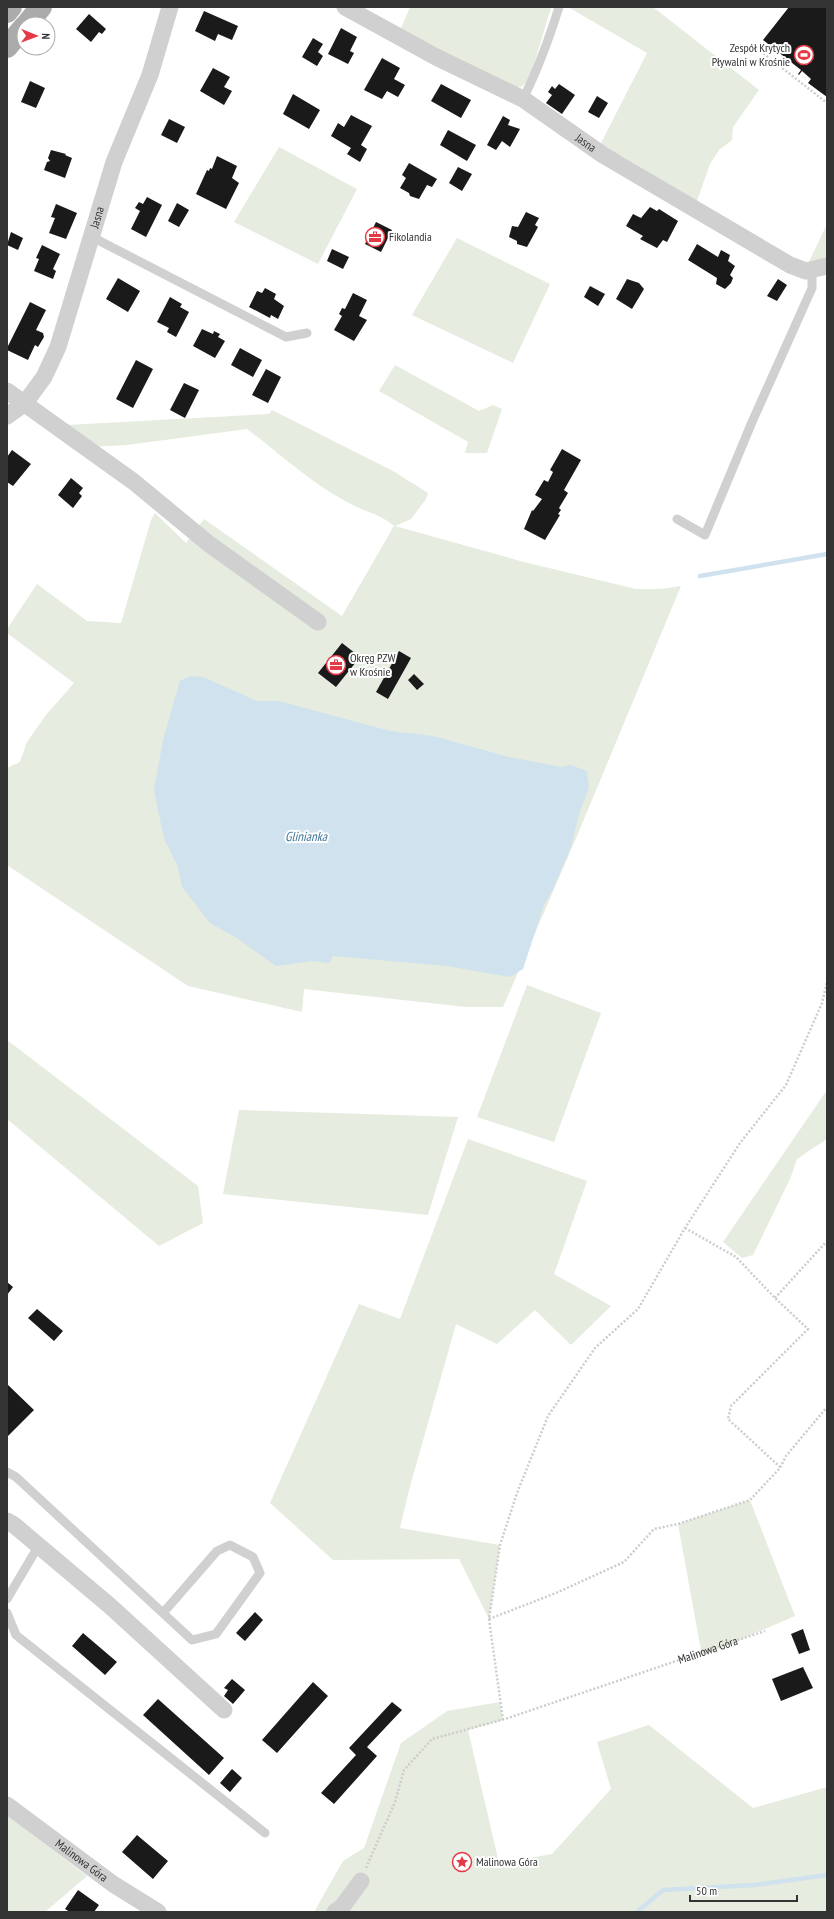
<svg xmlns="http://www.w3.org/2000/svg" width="834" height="1919" viewBox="0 0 834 1919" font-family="'PT Sans Narrow',sans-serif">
<rect width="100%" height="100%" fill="#fff"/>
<path fill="#e6ecdf" d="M410 7H550L551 8 529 80 521 87H512L400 31Z
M568 7H653L759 90 733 127 732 140 719 150 710 164 697 201 622 156 599 147 647 53Z
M279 147 357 189 318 264 234 222Z
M827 224V258L808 264Z
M457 238 550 284 513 363 412 315Z
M395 365 479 411 493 405 502 409 487 453H465L468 442 379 391Z
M272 410 393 471 428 493 426 499 411 519 395 526 524 562 636 589H661L681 586 577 836 503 1007H466L304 989 302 1012 188 986 7 865V768L20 762 27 742 46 715 74 683 7 633V629L37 584 87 621 121 623 151 520 155 513 186 543 204 519 342 616 394 526C381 514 362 511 347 502 312 484 279 453 247 429L127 445 92 447 67 425 269 414Z
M527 985 601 1013 554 1142 477 1117Z
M7 1040 198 1186 203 1223 159 1246 7 1119Z
M827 1090V1139L797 1159 790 1179 753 1255 742 1258 723 1242Z
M239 1110 458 1117 428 1215 223 1194Z
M468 1139 587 1181 554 1274 611 1306 571 1345 535 1310 497 1344 456 1324 409 1490 400 1528 500 1545 489 1619 459 1559 333 1560 270 1503 359 1304 400 1319Z
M750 1500 795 1616 702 1656 678 1524Z
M500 1702 503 1720 468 1730 499 1863 552 1854 611 1789 597 1742 649 1725 753 1808 827 1787V1912H361L360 1910 356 1912H314L343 1861 364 1848 401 1743 447 1711Z
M7 1815 87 1876 45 1912H7Z"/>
<path fill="#cfe2ee" d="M191 676 203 677 257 701H279L390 731 433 736 509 757 562 767 571 765 587 771 589 788 580 811 571 847 553 889 544 905 523 969 510 977 447 966 333 956 329 963 312 961 276 966 237 938 210 923 182 887 178 867 164 839 154 790 163 740 180 681Z"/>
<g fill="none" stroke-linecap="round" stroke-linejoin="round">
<path stroke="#cfe2ee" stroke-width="4.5" d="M700 576 827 554
M637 1912 663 1890 754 1885 827 1875"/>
</g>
<path fill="#1a1a1a" d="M789 7H827V97L808 83 811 79 802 71 799 75 798 74 801 70 763 40Z
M204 11 238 26 232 40 218 34 215 41 195 31Z
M89 14 106 29 102 34 99 32 91 42 76 29Z
M341 28 357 37 350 51 354 53 348 64 328 54Z
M313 38 323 44 318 52 323 56 317 66 302 57Z
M382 58 400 68 394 79 405 85 398 97 387 91 382 99 364 90Z
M213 68 230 77 224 87 232 91 224 105 200 91Z
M30 81 45 88 36 108 21 102Z
M441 84 471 100 461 118 431 101Z
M559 84 575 95 562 114 546 103 552 95 548 92 552 86 555 89Z
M293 94 320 110 309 129 283 114Z
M597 96 608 103 599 118 588 112Z
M351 115 372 126 361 145 367 149 360 162 347 154 351 148 331 136 338 123 344 127Z
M503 116 510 120 508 125 520 129 510 147 502 141 496 150 487 145Z
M169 119 185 127 177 143 161 135Z
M448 130 476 145 467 161 440 145Z
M51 150 66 154 65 155 72 158 65 178 44 170 47 162 50 161 48 158Z
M217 156 237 166 232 178 239 183 226 209 196 194 207 170 209 171 210 168 212 169Z
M409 163 437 179 432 187 427 185 419 199 410 196 409 193 400 188 406 178 402 175Z
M458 167 472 174 462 191 449 183Z
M147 197 162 205 146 237 131 229 140 211 135 208 139 202 143 204Z
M177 203 189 210 179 227 168 221Z
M56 204 77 213 66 239 49 233 55 218 51 217Z
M650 207 657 211 659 209 678 221 667 242 663 240 657 248 640 239 643 236 626 226 633 214 641 218Z
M526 212 539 218 535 225 538 227 527 247 517 244V241L509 237 512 226 518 227Z
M376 222 392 230 381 252 365 244Z
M11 232 23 238 18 250 7 245Z
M697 244 718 257 721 250 730 255 728 261 735 266 730 275 733 278 731 283 725 289 716 284 717 278 688 260Z
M42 245 60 254 53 269 56 271 53 279 34 271 39 259 36 258Z
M332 249 349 257 343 269 327 261Z
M118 278 140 291 128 312 106 299Z
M627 279 639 283 644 289 632 309 616 299Z
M778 279 787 285 777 301 767 296Z
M590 286 605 294 598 306 584 297Z
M265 288 276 294 274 299 284 306 278 319 271 315 270 318 249 307 257 291 262 293Z
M353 293 367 300 359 316 367 320 354 341 334 330 342 316 339 314 342 308 345 309Z
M170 297 182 304 180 307 189 312 176 337 167 332 169 328 157 322Z
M30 302 46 310 36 330 43 333 44 337 38 347 35 345 28 360 7 350V348Z
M202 329 213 334 214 331 220 334 218 337 225 341 215 358 193 346Z
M240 348 262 360 253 377 231 365Z
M136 360 153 369 133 408 116 399Z
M266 369 281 377 268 403 252 395Z
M184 383 199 390 185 418 170 410Z
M562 449 581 460 564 490 568 493 559 508 561 510 558 514 560 515 545 540 524 529 532 510 533 511 542 499 535 495 544 480 548 482 553 472 550 470Z
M12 450 31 464 13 486 7 482V457Z
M71 478 83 488 79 493 82 496 73 508 58 495Z
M342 643 360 657 336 687 318 673Z
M399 651 411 658 388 699 376 692Z
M414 674 424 684 417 690 408 680Z
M7 1282 13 1287 7 1295Z
M37 1309 63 1331 54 1341 28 1318Z
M7 1384 34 1410 7 1437Z
M255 1612 263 1620 245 1641 236 1633Z
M803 1629 810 1650 799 1654 791 1634Z
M83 1633 117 1662 105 1675 72 1646Z
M803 1667 813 1688 781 1701 772 1679Z
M232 1679 245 1690 233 1704 224 1696 228 1690 224 1688Z
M313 1682 328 1696 277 1753 262 1740Z
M158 1699 224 1758 209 1775 143 1715Z
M392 1702 402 1710 367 1747 377 1756 334 1804 321 1793 356 1755 349 1748Z
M232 1769 242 1778 230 1792 220 1783Z
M137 1835 168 1861 153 1879 122 1852Z
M78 1890 99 1905 94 1912H70L65 1909Z"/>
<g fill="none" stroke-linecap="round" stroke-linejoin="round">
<g stroke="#cdcdcd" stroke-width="2.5" stroke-dasharray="2 2" stroke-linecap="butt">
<path d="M754 46 827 103"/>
<path d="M685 1228 736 1257 775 1298 808 1329 731 1406 728 1419 780 1467"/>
<path d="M775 1298 827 1241"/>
<path d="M489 1619 556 1593 624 1562 654 1529 678 1524 750 1500 780 1468 786 1456 827 1407"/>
<path d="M503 1720 489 1619 500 1545 517 1493 548 1416 595 1348 638 1309 685 1228 740 1143 786 1085 822 1003 827 982"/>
<path id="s1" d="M366 1868 395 1802 404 1770 432 1739 505 1719 765 1631"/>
</g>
<path stroke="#d0d0d0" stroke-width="9" d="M523 99C538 69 549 39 559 7
M92 237 286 337 307 333
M677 519 705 535 752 422 812 288V270
M7 1472 16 1477 192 1640 216 1634 260 1573 253 1557 230 1545 217 1551 163 1613
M7 1599 39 1545
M7 1613 16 1635 265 1833"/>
<g stroke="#d0d0d0" stroke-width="17">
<path id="s2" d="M345 7 436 57 523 99 603 155 790 265 806 271 827 266"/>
<path d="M7 391 134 482 209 544 318 622"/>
<path id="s3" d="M7 416 25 403 44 377 58 347 114 162 150 75 170 7"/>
<path d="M7 1521 14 1525 110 1606 224 1710"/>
<path id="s4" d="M7 1805 113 1884 158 1912"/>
<path d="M335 1912 342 1907 361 1881"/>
</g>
<path stroke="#ababab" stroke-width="22" d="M7 12 11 7
M27 24 41 7
M7 47 24 27"/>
</g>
<defs>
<g id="stadium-ring" transform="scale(1)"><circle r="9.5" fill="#fff" stroke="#e63946" stroke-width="1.5"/><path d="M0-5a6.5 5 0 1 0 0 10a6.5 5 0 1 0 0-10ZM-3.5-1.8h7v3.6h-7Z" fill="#e63946"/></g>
<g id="office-ring" transform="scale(1)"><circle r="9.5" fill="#fff" stroke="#e63946" stroke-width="1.5"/><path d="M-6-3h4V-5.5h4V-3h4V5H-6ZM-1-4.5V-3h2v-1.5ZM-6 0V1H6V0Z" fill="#e63946"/></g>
<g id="sight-ring" transform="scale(1)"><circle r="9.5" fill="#fff" stroke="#e63946" stroke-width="1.5"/><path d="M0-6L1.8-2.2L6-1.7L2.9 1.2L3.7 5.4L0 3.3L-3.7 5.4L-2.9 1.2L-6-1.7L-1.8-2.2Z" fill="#e63946"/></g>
</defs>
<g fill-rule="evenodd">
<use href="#stadium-ring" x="804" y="55"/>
<use href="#office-ring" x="375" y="237"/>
<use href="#office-ring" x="336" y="665"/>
<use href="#sight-ring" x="462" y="1862"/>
</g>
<g text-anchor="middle" stroke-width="4" stroke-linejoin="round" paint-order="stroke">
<g font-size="12" fill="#333" stroke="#fff" text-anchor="start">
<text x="790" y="52" text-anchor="end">Zespół Krytych<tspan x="790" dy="14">Pływalni w Krośnie</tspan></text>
<text x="389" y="241">Fikolandia</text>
<text x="350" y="662">Okręg PZW<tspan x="350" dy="14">w Krośnie</tspan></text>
<text x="476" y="1866">Malinowa Góra</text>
</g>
<g font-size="12" fill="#333" stroke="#fff">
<text dy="4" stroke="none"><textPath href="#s2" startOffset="277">Jasna</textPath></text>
<text dy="4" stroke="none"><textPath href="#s3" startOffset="223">Jasna</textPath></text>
<text dy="4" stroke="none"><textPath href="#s1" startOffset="437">Malinowa Góra</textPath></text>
<text dy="4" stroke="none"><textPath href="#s4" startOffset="93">Malinowa Góra</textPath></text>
</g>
<g font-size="13" font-style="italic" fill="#3f7597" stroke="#fff">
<text x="306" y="841">Glinianka</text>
</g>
</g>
<rect width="834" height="1919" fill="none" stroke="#333333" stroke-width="16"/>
<g transform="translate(36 36) rotate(91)"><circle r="19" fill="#ffffff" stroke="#adadad"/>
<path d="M0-3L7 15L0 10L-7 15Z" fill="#e63946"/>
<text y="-6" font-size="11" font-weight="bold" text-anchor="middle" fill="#333333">N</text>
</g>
<path d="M690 1895v6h107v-6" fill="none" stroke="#333333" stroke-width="2"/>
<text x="696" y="1895" font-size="12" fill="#333333" stroke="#ffffff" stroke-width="3" paint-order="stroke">50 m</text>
</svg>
